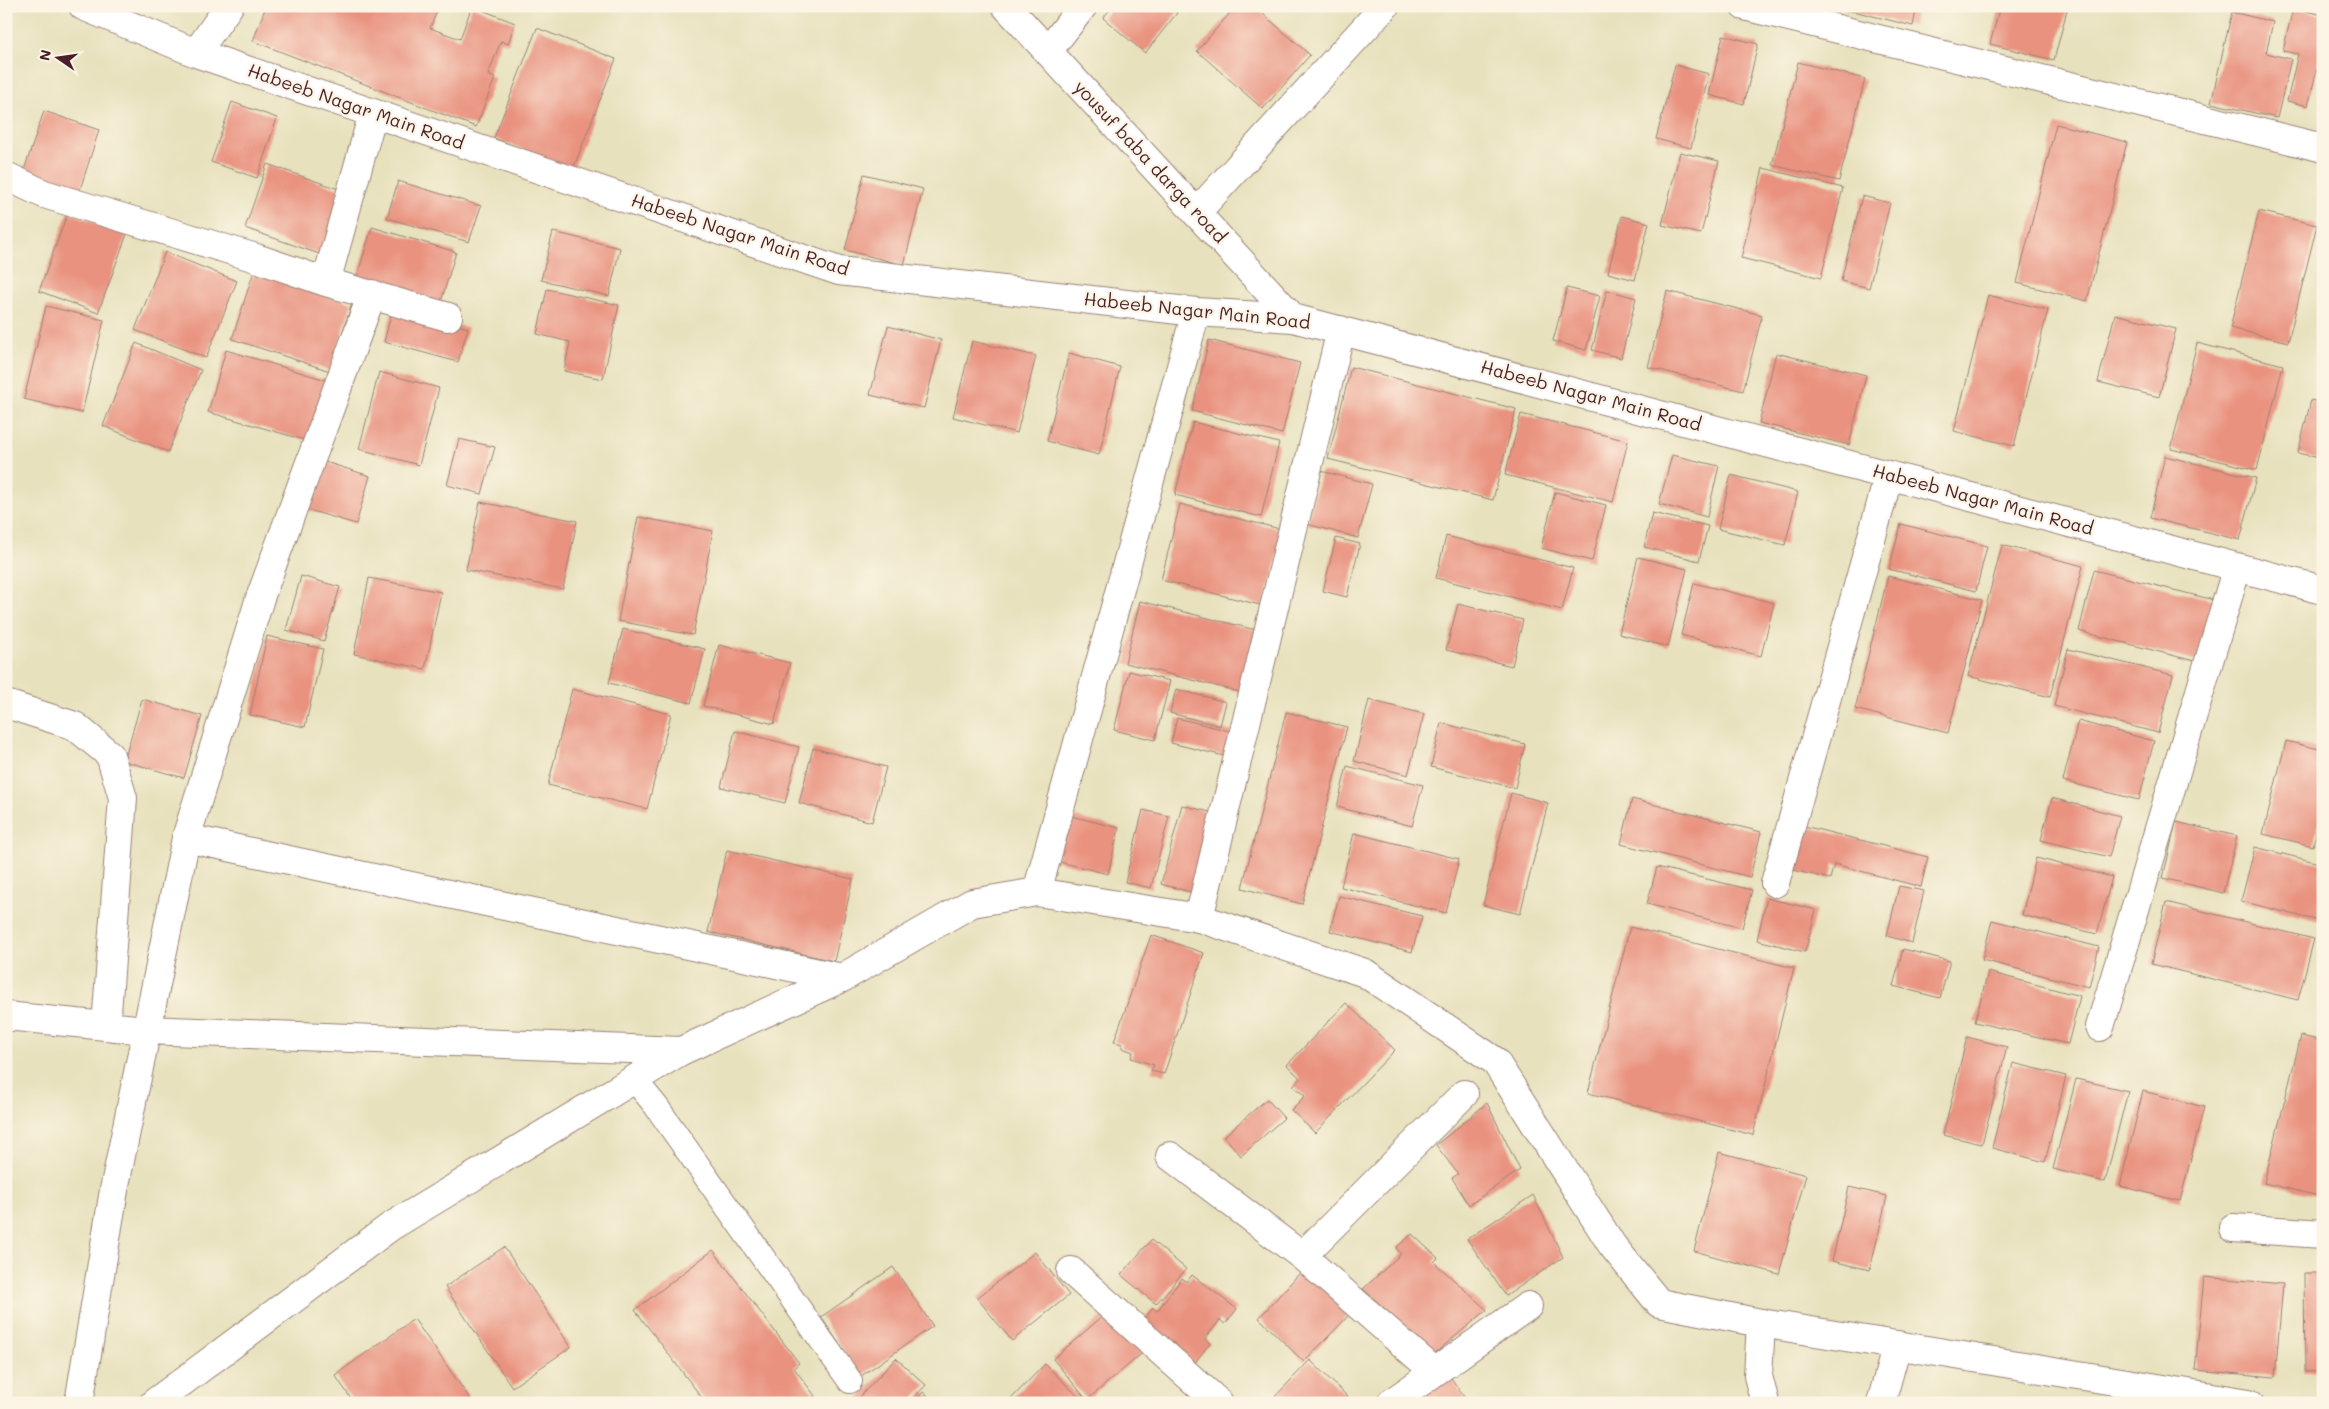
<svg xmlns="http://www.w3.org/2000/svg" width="2329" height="1409" viewBox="0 0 2329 1409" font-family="Mali,sans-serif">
<rect width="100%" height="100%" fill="#fcf5e5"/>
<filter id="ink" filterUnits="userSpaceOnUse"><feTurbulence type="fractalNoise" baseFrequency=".02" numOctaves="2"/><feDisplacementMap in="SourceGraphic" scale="10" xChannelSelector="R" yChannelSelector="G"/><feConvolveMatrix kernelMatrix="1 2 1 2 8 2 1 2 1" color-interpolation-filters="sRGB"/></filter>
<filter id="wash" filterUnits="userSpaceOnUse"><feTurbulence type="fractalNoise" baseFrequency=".0096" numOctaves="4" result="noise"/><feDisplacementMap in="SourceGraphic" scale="20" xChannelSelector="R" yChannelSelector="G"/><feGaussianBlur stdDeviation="1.12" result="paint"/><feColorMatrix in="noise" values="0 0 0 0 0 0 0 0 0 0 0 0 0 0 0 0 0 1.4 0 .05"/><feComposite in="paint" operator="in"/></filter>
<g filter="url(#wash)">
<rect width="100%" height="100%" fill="#e7e1bd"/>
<g id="blocks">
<path fill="#e9927f" d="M266 6H439L430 28 460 39 472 6 515 23 508 44 501 41 488 75 495 78 476 127 253 41Z
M1113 6H1169L1177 13 1145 53 1103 18Z
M1236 6H1254L1310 55 1263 109 1197 51Z
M1846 6H1917L1913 26 1845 9Z
M2000 6H2068L2054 60 1990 44Z
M2293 8 2323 15V44L2308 106 2287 101 2298 54 2283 51Z
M2232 12 2273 22 2266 53 2291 59 2277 118 2211 103Z
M537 28 616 59 573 169 494 138Z
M1723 35 1758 44 1744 104 1709 95Z
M1798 62 1865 79 1839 181 1772 165Z
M1675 65 1709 74 1691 148 1656 139Z
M232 102 277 118 257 178 211 162Z
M44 111 99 130 78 196 22 176Z
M2056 124 2127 142 2087 301 2017 283Z
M1680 152 1719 161 1701 234 1662 225Z
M267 164 347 192 325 256 245 228Z
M1763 168 1843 188 1821 278 1741 258Z
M864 174 923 189 904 265 845 250Z
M398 181 481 206 469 242 387 218Z
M1862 196 1890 203 1869 288 1841 281Z
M2259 211 2317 225 2288 342 2230 328Z
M68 212 127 234 98 313 39 291Z
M1622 216 1649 223 1635 280 1608 273Z
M372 227 456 252 440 305 356 280Z
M553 232 620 248 609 296 541 280Z
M165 252 237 281 206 358 135 330Z
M254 271 352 303 330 371 232 339Z
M1567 288 1600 296 1586 350 1553 341Z
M547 289 619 305 603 379 564 371 570 342 537 334Z
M1607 290 1636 298 1621 358 1592 350Z
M1667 291 1762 315 1743 391 1648 367Z
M1988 295 2048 310 2014 446 1954 431Z
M46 306 104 320 82 413 24 399Z
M393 307 468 328 458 362 384 342Z
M2115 314 2176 329 2159 397 2098 382Z
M888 326 941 340 924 408 870 395Z
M1209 340 1300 363 1282 434 1192 411Z
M972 341 1036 356 1017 433 953 417Z
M136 343 201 370 168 452 103 426Z
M2197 343 2283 365 2257 470 2171 449Z
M226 350 326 380 308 441 208 412Z
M1069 353 1120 367 1099 455 1047 441Z
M1776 353 1866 375 1849 445 1759 423Z
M1351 367 1516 409 1493 500 1328 459Z
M379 372 439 388 419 465 359 449Z
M2311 400 2323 403V459L2298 453Z
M1521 414 1628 441 1613 502 1505 475Z
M1193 422 1279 443 1261 517 1175 495Z
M459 439 495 447 482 494 447 485Z
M1672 455 1719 466 1707 517 1659 504Z
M2165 456 2256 478 2240 540 2150 518Z
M319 460 370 476 356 524 305 509Z
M1321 471 1372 484 1358 538 1307 524Z
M1731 475 1798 492 1785 545 1718 529Z
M1555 492 1606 505 1592 561 1541 548Z
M480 502 577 521 563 589 466 570Z
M1180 504 1284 530 1264 606 1161 580Z
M1652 513 1708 526 1699 561 1644 547Z
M638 517 713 531 693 635 618 621Z
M1901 524 1987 546 1976 591 1889 569Z
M1446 536 1573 568 1562 610 1436 578Z
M1336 538 1360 544 1347 597 1323 591Z
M2002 545 2083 566 2050 697 1968 676Z
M1638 557 1687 569 1668 647 1619 634Z
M2094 570 2218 601 2202 663 2079 631Z
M301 576 340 587 324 641 286 630Z
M1888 576 1982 600 1948 733 1855 709Z
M369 578 441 592 425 669 354 654Z
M1694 583 1774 603 1761 656 1681 635Z
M1140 601 1260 631 1244 693 1125 663Z
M1458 604 1523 620 1512 666 1446 650Z
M623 629 705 649 691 703 609 683Z
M267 636 323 649 305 727 250 715Z
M719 645 790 663 774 724 703 706Z
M2068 649 2173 675 2158 733 2054 706Z
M1129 671 1170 681 1155 740 1114 730Z
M572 689 671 714 647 809 548 785Z
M1176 689 1226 702 1220 726 1170 713Z
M142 699 202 716 184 778 124 761Z
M1369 700 1424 714 1408 775 1354 761Z
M1286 712 1347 727 1302 904 1242 888Z
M1177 718 1234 732 1228 757 1171 743Z
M2078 721 2154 741 2139 800 2063 781Z
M1441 723 1525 744 1515 788 1431 767Z
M735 731 799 747 785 803 721 787Z
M2286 741 2323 750V807L2313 846 2263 834Z
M813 748 886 767 872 822 799 803Z
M1347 766 1423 785 1412 826 1337 807Z
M1511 793 1548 803 1520 914 1483 905Z
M2052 798 2120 816 2109 857 2041 840Z
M1632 799 1761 832 1750 877 1621 844Z
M1182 805 1214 813 1194 893 1161 884Z
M1143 810 1169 816 1151 888 1125 882Z
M1067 815 1119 828 1108 874 1056 861Z
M2176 822 2237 836 2223 893 2163 878Z
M1796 824 1928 857 1921 887 1834 864 1830 879 1785 868Z
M1354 833 1459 859 1446 913 1341 887Z
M2255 847 2323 864V922L2241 901Z
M727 850 853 879 834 961 708 932Z
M2036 858 2112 877 2097 934 2022 915Z
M1657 867 1752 890 1742 928 1647 904Z
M1899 886 1924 891 1912 943 1887 936Z
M1339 896 1422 916 1412 952 1330 931Z
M1767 898 1816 910 1805 952 1757 940Z
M2166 902 2314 939 2298 1000 2151 964Z
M1992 920 2099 947 2089 987 1982 960Z
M1630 927 1794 968 1753 1135 1588 1093Z
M1151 935 1204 953 1164 1074 1151 1071 1154 1065 1131 1058 1133 1052 1122 1048V1044L1114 1042Z
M1903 949 1950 961 1940 998 1893 986Z
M1988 972 2080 996 2068 1044 1975 1022Z
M1346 1003 1395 1050 1315 1133 1291 1110 1305 1096 1293 1086 1300 1078 1287 1065Z
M2323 1017V1034L2318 1033Z
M2301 1036 2323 1041V1197L2264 1183Z
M1967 1037 2007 1047 1982 1144 1943 1135Z
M2013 1063 2066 1076 2045 1162 1992 1148Z
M2076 1079 2128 1091 2105 1182 2053 1169Z
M2143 1091 2204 1107 2180 1201 2120 1186Z
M1267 1099 1284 1118 1241 1156 1224 1136Z
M1487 1103 1520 1170 1469 1205 1452 1178 1458 1174 1436 1145Z
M1719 1152 1806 1175 1779 1274 1694 1251Z
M1849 1187 1887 1196 1870 1270 1832 1261Z
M1533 1195 1563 1257 1506 1296 1467 1239Z
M1412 1234 1438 1258 1434 1262 1487 1310 1434 1354 1363 1289 1401 1254 1396 1248Z
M1151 1240 1186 1269 1156 1304 1121 1275Z
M504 1247 571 1347 512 1387 445 1287Z
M713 1250 799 1363 794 1368 815 1396 806 1403H706L635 1310Z
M1035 1252 1069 1295 1012 1341 977 1298Z
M1307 1265 1354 1310 1304 1362 1259 1318Z
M893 1267 933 1326 861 1376 821 1317Z
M2304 1273H2323V1371L2305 1372Z
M1192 1275 1237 1309 1225 1324 1220 1320 1205 1339 1210 1343 1191 1368 1138 1327 1153 1308 1157 1311 1182 1278 1187 1282Z
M2204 1277 2283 1284 2275 1377 2195 1370Z
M1111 1309 1146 1350 1087 1400 1053 1359Z
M414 1319 473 1403H354L335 1375Z
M896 1358 926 1385 909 1403H854Z
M1310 1360 1354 1403H1269Z
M1045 1364 1085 1403H1007Z
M1449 1375 1468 1403H1408Z
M923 1392 936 1403H914Z"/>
</g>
</g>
<g filter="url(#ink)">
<use href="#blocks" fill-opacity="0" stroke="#988074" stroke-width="1"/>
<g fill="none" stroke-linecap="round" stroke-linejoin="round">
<g stroke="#988074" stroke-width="26">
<path id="service" d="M634 1079 656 1106 850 1381"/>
</g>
<g stroke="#988074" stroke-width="30">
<path id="minor" d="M83 6 196 53 839 271 1196 312 1293 318 2323 590
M1006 6 1293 318
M1744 6 2323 148
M1048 51 1083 6
M196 53 229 6
M6 176 44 194 256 258 326 282 448 317
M1196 213 1385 6
M326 282 373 113
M6 704 75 726 110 755 123 798 106 1026 146 1030 681 1051
M186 838 842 978
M1775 883 1889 475
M1037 892 1196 312
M1199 918 1341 330
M6 1016 106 1026
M2100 1027 2237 567
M1170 1156 1302 1256 1434 1371
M2233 1228 2323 1234
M1302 1256 1464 1094
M1071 1271 1219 1403
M1761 1323 1758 1376 1765 1403
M79 1403 114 1190 186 838 260 598 372 294
M1391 1403 1528 1306
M1881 1403 1897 1345"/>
</g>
<g stroke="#988074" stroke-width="30">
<path id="tertiary" d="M154 1403 390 1227 681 1051 842 978 972 903 1037 892 1199 918 1365 973 1495 1061 1612 1245 1659 1303 1761 1323 2249 1403"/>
</g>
<use href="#service" stroke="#fff" stroke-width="24"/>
<use href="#minor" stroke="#fff" stroke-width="28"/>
<use href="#tertiary" stroke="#fff" stroke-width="28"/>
</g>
</g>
<g text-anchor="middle" stroke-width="4.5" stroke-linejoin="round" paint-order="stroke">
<g font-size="18" fill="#4a1f2b" stroke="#fcf5e5">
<text transform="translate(356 107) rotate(19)" y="6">Habeeb Nagar Main Road</text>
<text transform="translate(1150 162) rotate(47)" y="6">yousuf baba darga road</text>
<text transform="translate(740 235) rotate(18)" y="6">Habeeb Nagar Main Road</text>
<text transform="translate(1197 311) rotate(6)" y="6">Habeeb Nagar Main Road</text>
<text transform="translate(1591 396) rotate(15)" y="6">Habeeb Nagar Main Road</text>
<text transform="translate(1983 500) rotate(15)" y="6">Habeeb Nagar Main Road</text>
</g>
</g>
<rect width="2329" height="1409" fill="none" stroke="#fcf5e5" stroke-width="25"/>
<g transform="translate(58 58) rotate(283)" stroke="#fcf5e5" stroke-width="4" paint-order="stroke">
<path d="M0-4L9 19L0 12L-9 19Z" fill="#4a1f2b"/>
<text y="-8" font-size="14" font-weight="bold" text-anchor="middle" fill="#4a1f2b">N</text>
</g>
</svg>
